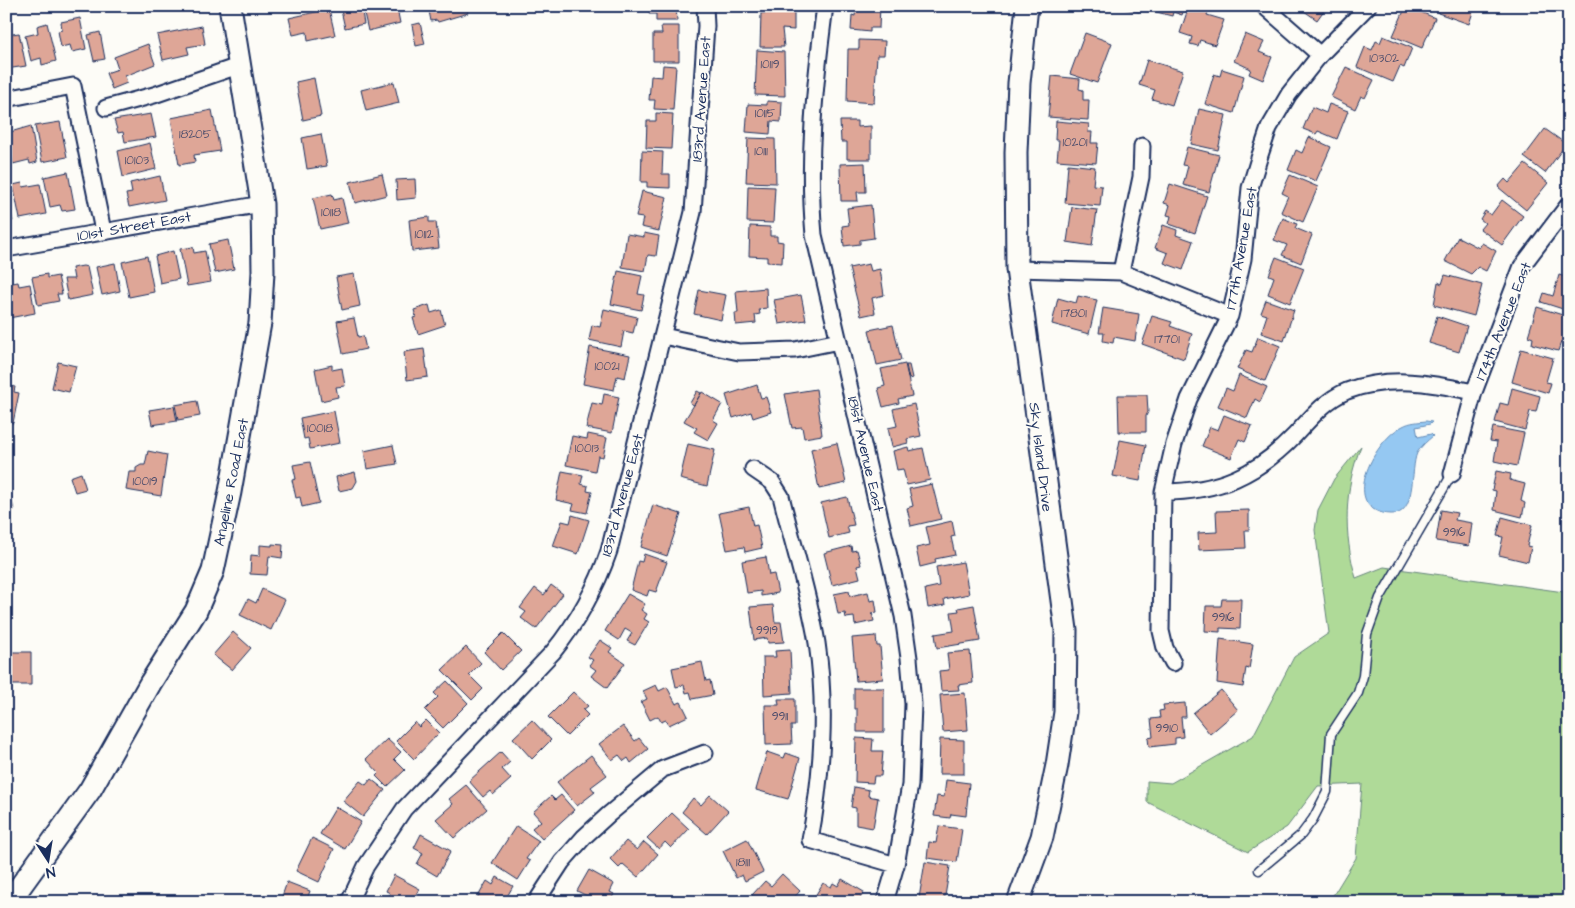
<svg xmlns="http://www.w3.org/2000/svg" width="1575" height="908" viewBox="0 0 1575 908" font-family="'Architects Daughter',sans-serif">
<rect width="100%" height="100%" fill="#fdfcf7"/>
<filter id="ink" filterUnits="userSpaceOnUse"><feTurbulence type="fractalNoise" baseFrequency=".02" numOctaves="2"/><feDisplacementMap in="SourceGraphic" scale="10" xChannelSelector="R" yChannelSelector="G"/><feConvolveMatrix kernelMatrix="1 2 1 2 8 2 1 2 1" color-interpolation-filters="sRGB"/></filter>
<g filter="url(#ink)">
<path fill="#afda98" stroke="#65847b" d="M1361 446C1344 488 1343 534 1356 578L1384 567 1564 592 1569 560V902H1329L1356 858 1362 784 1318 786 1287 827 1248 852 1147 802V781L1171 783 1253 736 1294 657 1329 633 1315 530 1318 510 1334 479Z"/>
<path fill="#95c8f2" stroke="#648bb7" d="M1426 421 1432 422 1430 424 1416 427 1418 437 1431 434 1433 436C1427 441 1421 446 1417 453 1410 469 1417 516 1391 514 1338 512 1373 440 1403 426 1410 422 1418 422 1426 421Z"/>
<path fill="#dea697" stroke="#1b2f5e" d="M340 6H361L364 24 345 28Z
M377 6H410L411 10 398 13 400 23 368 31 364 13 378 10Z
M428 6H466L468 13 438 22 437 20 431 21Z
M649 6H676L677 21H656V14H649Z
M856 6H880L879 28H870V32L851 30 852 15 855 16Z
M1113 6H1140L1139 12Z
M1145 6H1185L1182 15 1173 12 1172 16 1145 9Z
M1189 6H1210L1207 15 1224 20 1215 45 1200 40 1198 46 1190 44 1192 37 1180 33Z
M1297 6H1327L1317 20Z
M1406 6 1435 18 1422 48 1393 36Z
M1441 6H1475L1469 24 1438 13Z
M329 9 335 35 308 41 307 32 293 35 289 18Z
M782 9H794V30L782 29 784 47H760L761 13H781Z
M80 18 86 49 72 52 70 45 61 47 58 31 62 30 61 22Z
M47 23 56 61 42 65 41 58 31 61 25 36 38 33 37 26Z
M420 23 425 44 416 46 412 25Z
M202 26 205 44 187 47 189 54 163 60 157 35Z
M661 26H679V61H653V34H662Z
M100 32 105 59 94 61 88 35Z
M19 33 26 66 6 69V35Z
M1085 33 1112 43 1097 83 1070 74Z
M1245 34 1264 42 1259 52 1272 57 1263 80 1249 74 1251 69 1234 61Z
M1383 36 1412 48 1404 68 1400 66 1393 82 1357 67 1365 47 1372 50 1376 41 1380 43Z
M859 40 885 41 884 55H877L874 103 847 101 848 49H859Z
M148 44 155 64 125 76 127 83 112 89 106 73 118 69 114 57Z
M757 50 784 52 785 96 755 95Z
M1147 60 1183 71 1172 105 1152 99 1155 90 1139 85Z
M663 65 676 66 673 110 654 109 655 100H649L651 76 662 77Z
M1346 67 1374 80 1365 98 1361 96 1355 109 1331 97Z
M1222 69 1244 76 1234 113 1205 104 1214 74 1220 76Z
M1052 76 1080 79 1079 89 1083 90V100H1089L1088 120 1048 117Z
M314 78 321 116 303 120 296 82Z
M394 82 399 103 366 111 361 90Z
M767 101 782 102 781 122 771 121 770 134 746 132 748 104 767 105Z
M1329 104 1348 111 1337 139 1318 131 1316 134 1303 129 1312 107 1326 113Z
M1199 109 1226 115 1218 150 1191 144Z
M212 110 220 151 194 155 195 162 179 165 171 118Z
M656 113 673 114 671 149 646 148 647 121H656Z
M151 114 156 137 125 142 123 132 118 133 114 120Z
M840 121H857V127L871 126V159H847V142H841Z
M1056 121 1089 124 1088 132H1092L1091 143H1098L1096 163 1057 160 1059 140H1055Z
M60 122 67 157 42 162 35 126Z
M31 126 37 162 30 164 29 160 13 164 7 133Z
M1545 129 1566 144 1545 173 1524 157Z
M321 134 327 166 307 169 302 138Z
M1309 137 1331 147 1316 181 1288 170 1296 150 1302 153Z
M748 138 775 139 776 183 746 182Z
M150 143 156 169 123 177 118 151Z
M1187 147 1219 155 1209 192 1183 185 1188 166 1182 165Z
M642 151 663 152 662 174H670V188L647 187V182H641Z
M865 163 866 192H857L858 201H841L840 164Z
M1068 164 1095 167 1093 185 1102 186 1100 206 1065 203Z
M1525 164 1548 183 1526 210 1498 187 1505 179 1509 183Z
M68 172 75 209 62 211 60 205 50 207 44 177Z
M382 174 387 195 355 203 350 182Z
M1290 175 1318 187 1303 222 1281 212 1288 196 1282 193Z
M160 176 165 200 129 207 126 194 132 193 130 183Z
M415 179 416 198 397 200 396 180Z
M22 183 23 187 40 184 46 214 20 219 13 185Z
M1170 184 1207 196 1195 233 1169 224 1171 216 1167 215 1170 205 1164 203Z
M748 186 775 187 773 223 747 222Z
M642 191 667 197 659 231 641 227 643 218 636 217Z
M6 192 13 221 6 222Z
M332 194 334 200 342 198 348 223 320 229 313 198Z
M1502 200 1523 216 1502 245 1480 229 1485 223 1480 219 1485 211 1491 215Z
M871 205 874 238 860 240V244L844 246 842 226 849 225 847 208Z
M1072 207 1097 210 1092 246 1067 242Z
M429 217V222H436L439 248 412 251 409 220Z
M1283 218 1297 224 1295 228 1312 235 1301 263 1282 255 1287 245 1274 240Z
M1163 225 1177 230 1176 235 1193 241 1183 270 1164 263 1168 253 1155 248Z
M750 226 770 227V236H777V241L783 242 782 263 767 262V257L749 256Z
M644 233 659 236 656 256 648 255 645 271 622 267 627 234 644 237Z
M1458 237 1479 248 1482 243 1496 251 1486 271 1478 267 1471 274 1445 261Z
M228 240 234 269 215 273 209 244Z
M193 247 194 253 205 251 211 282 187 286 180 249Z
M173 251 179 279 160 283 155 256Z
M147 256 154 292 129 297 122 262Z
M1276 257 1304 268 1290 303 1268 294 1274 277 1269 275Z
M115 263 120 291 102 295 96 267Z
M869 264 871 271 880 269 884 295 872 298 875 313 861 316 849 268Z
M83 266 87 267 93 295 68 300 64 279H74L72 268Z
M618 271 642 276 638 294 644 295 641 310 611 304Z
M47 274V278L58 276 62 294H57L59 301 38 305 32 277Z
M354 274 360 306 342 310 336 277Z
M1445 275 1482 285 1474 316 1434 305 1438 282 1442 284Z
M1559 275 1569 278V311L1541 302 1544 293 1553 296Z
M18 282 19 286 30 284 35 313 9 318 6 284Z
M766 288 767 308 759 309 760 314 755 315 756 323 736 325 735 313H738L736 291Z
M699 290 726 295 721 320 694 314Z
M801 295 806 320 779 324 774 300Z
M1078 296 1097 300 1089 334 1052 324 1058 298 1076 303Z
M1266 300 1294 310 1284 341 1261 333 1267 315 1261 313Z
M429 305 431 313 441 310 445 325 418 334 413 318 416 317 414 310Z
M1537 307 1569 317V328L1566 327 1564 333 1569 334 1567 344 1561 342 1558 351 1532 344 1533 338 1528 336Z
M1103 308 1139 314 1135 341 1114 337 1113 343 1103 341 1104 333H1099Z
M604 309 637 317 633 333 624 331 621 347 589 340 592 325 600 327Z
M1152 316 1172 322 1170 326 1192 334 1184 359 1142 344Z
M1437 316 1467 326 1459 352 1429 343Z
M354 318 358 337 363 336 366 349 343 354 337 321Z
M893 325 901 360 877 365 869 330Z
M1258 337 1280 346 1265 381 1237 369 1246 350 1252 352Z
M590 347 630 355 625 378 617 376 614 390 583 384Z
M424 349 428 377 407 380 404 352Z
M1521 349 1553 358 1546 382 1551 383 1548 393 1512 382Z
M58 362 76 366 69 392 52 388Z
M905 364 912 396 898 399 899 403 883 407 878 388 885 386 881 369Z
M332 365V370L342 368 345 386 336 387 338 397 321 401 315 369Z
M906 365H909L912 378 909 379Z
M1239 375 1267 387 1260 402 1255 399 1247 418 1218 406 1226 388 1233 391Z
M6 385 15 387 14 392 19 393 13 423 6 422Z
M757 385 761 398 766 397 771 412 753 418 751 412 733 418 726 395Z
M1512 388 1540 396 1536 412 1530 411 1525 430 1495 422 1500 403 1508 405Z
M816 389 822 435 804 438 802 427 792 428 785 394Z
M697 391 701 393 694 405 690 403Z
M702 392 722 404 713 420 718 423 708 440 694 432 697 428 684 421Z
M604 394 619 397 612 433 586 428 592 403 602 405Z
M1118 395H1147L1148 412 1146 416V432H1119Z
M197 401 200 416 178 420 175 405Z
M914 404 921 436 907 439 908 443 892 447 888 428 897 426 893 409Z
M174 406 177 421 152 425 149 410Z
M334 411 340 443 310 449 308 438 304 439 300 418Z
M1224 415 1252 426 1245 442 1239 439 1231 458 1202 446 1210 427 1218 430Z
M1493 427 1524 433 1517 466 1494 461 1497 442 1490 441Z
M588 434 607 438 603 457 598 456 595 471 566 465 572 436 587 439Z
M1120 440 1146 445 1140 481 1113 476Z
M837 443 846 483 819 489 811 449Z
M688 444 715 450 707 486 680 479Z
M393 445 397 464 367 469 364 451Z
M908 447 909 451 923 448 930 480 907 485 903 469 897 470 893 451Z
M148 451 167 455 161 496 126 490 129 472H136V468L141 465H145Z
M310 462 319 503 302 507 300 497 296 498 292 480 296 479 293 465Z
M562 471 583 475 581 484 588 486 587 491 592 492 587 513 572 510 574 504 556 500Z
M1496 471 1511 474 1510 480 1525 484 1521 501 1525 503 1522 517 1494 510 1496 491 1492 490Z
M355 472 357 481 353 488 339 491 336 477Z
M81 473 86 489 75 492 70 477Z
M6 484H8L14 510 7 511 6 516Z
M932 484 941 519 911 526 907 508 913 506 909 489Z
M847 497 854 525 847 526 849 533 829 538 821 503Z
M653 505 681 514 667 556 641 547Z
M749 507 753 526 757 525 762 548 745 552 744 547 727 550 719 513Z
M1249 510V530H1245L1246 548 1199 550 1198 533 1217 532 1216 511Z
M1441 510 1457 513 1455 520 1472 523 1469 546 1436 541Z
M572 515 589 520 578 554 553 546 562 521 570 523Z
M1502 517 1532 525 1527 546 1531 547 1528 562 1499 555 1503 537 1497 536Z
M952 521 955 536 951 537 955 555 935 559 936 563 920 567 916 548 930 545 926 527Z
M272 544 283 545 282 558 269 556 267 575 250 574 251 555 260 556V545L272 546Z
M851 546 852 551 857 550 861 565 857 566 860 578 832 585 824 553Z
M644 554 667 562 656 592 649 590 647 596 631 590 638 561 642 562Z
M766 557 769 575 774 574 778 593 761 596V591L747 593 742 561Z
M963 562 969 594 944 599 945 605 928 608 925 589 939 586 936 567Z
M551 585 563 594 536 629 521 618 526 612 520 608 535 588 544 595Z
M262 589 285 600 271 630 240 615 248 599 256 603Z
M849 591 850 596 868 592 870 601 875 600 877 612 872 613 874 621 855 625 854 617 846 618 845 613 838 614 834 594Z
M628 594 645 604 641 610 647 614 644 619 649 622 635 645 627 641 632 633 625 629 619 640 605 631Z
M1222 599H1241L1240 629 1220 628V632L1205 631 1206 606H1221Z
M773 605 775 622H781L784 642 768 643 767 638 754 640 750 607Z
M974 605 980 641 937 648 935 634 954 631 951 612 959 611 958 608Z
M233 632 251 648 232 670 213 655Z
M503 633 521 651 501 670 484 652Z
M876 636 877 646H880L883 679 856 681 852 638Z
M1220 639 1253 644 1249 669 1246 668 1243 687 1217 683Z
M600 640 612 648 609 652 625 663 607 688 591 676 596 670 589 665 593 660 588 657Z
M466 647 481 663 469 675 483 689 472 700 442 670Z
M790 650 792 693 764 695 763 657H776L775 651Z
M970 651 973 683 958 685 959 690 941 691 939 671 949 670 947 653Z
M6 652H31V685H6Z
M702 662 706 681 710 680 713 695 692 699 690 692 686 693 684 685 676 687 672 668Z
M447 681 468 703 443 728 425 710 438 697 434 693Z
M656 685 659 691 667 687 676 704 681 702 688 716 669 725 666 720 661 722 658 716 650 720 641 702 647 699 643 691Z
M854 688H884V732H857V709H854Z
M1221 690 1238 710 1210 734 1193 713Z
M573 692 588 706 583 710 588 715 567 736 548 717Z
M965 693 968 730 943 732 940 695Z
M778 699H795V726H791L792 744 766 745 765 705H779Z
M1185 703 1186 717H1181L1183 737 1175 738V744L1149 747 1148 738 1153 737 1151 719 1160 718 1159 711 1164 710 1163 705Z
M426 720 439 733 414 759 396 741 415 722 419 727Z
M532 720 551 740 532 759 513 738Z
M623 726 635 741 639 738 648 749 631 763 628 758 624 761 619 755 612 760 599 744Z
M856 738 873 739 872 751H883L881 776H874L873 783 855 782Z
M387 739 401 752 394 759 405 770 387 787 376 776 379 773 366 759Z
M940 739 964 740V774H939Z
M501 752 510 762 502 769 511 779 493 795 490 791 483 797 469 781Z
M767 752 784 758 786 753 800 758 788 799 756 790Z
M591 755 607 775 591 787 595 792 577 806 557 782Z
M371 779 385 790 363 817 343 801 360 781 366 785Z
M946 780 969 783 966 816 951 814 950 818 934 816 937 796 944 797Z
M466 785 487 809 454 838 436 819 453 804 449 799Z
M854 787 869 790 868 796 878 798 873 828 856 825V808L851 807Z
M561 795 574 810 542 839 532 828 541 821 533 812 551 796 555 800Z
M710 795 728 811 707 834 682 812 693 798 701 805Z
M336 807 361 822 345 849 320 834Z
M672 813 689 829 671 848 665 842 659 849 647 838Z
M516 826 539 841 526 859 530 861 518 880 492 863Z
M939 826 962 829 957 862 927 858 929 842 936 843Z
M421 834 451 851 437 876 417 864 423 853 414 848Z
M312 838 334 849 319 882 296 871Z
M747 839 763 872 745 881 742 875 736 878 723 851Z
M626 841 637 850 644 842 658 854 638 877 623 864 619 868 610 859Z
M925 862 950 866 944 902 919 898Z
M589 870 614 884 610 892 614 894 610 902H586L589 897 577 891Z
M782 874 800 891 791 901 788 899 786 902H760L752 895 765 881 771 886Z
M394 875 420 889 413 902H386L390 893 386 891Z
M497 877 513 886 504 902H475L487 881 493 885Z
M842 879 864 892 858 902 812 901 823 883 831 887 833 883 838 886Z
M287 882 310 891 306 902H280Z"/>
<g fill="none" stroke-linecap="round" stroke-linejoin="round">
<g stroke="#1b2f5e" stroke-width="11">
<path id="lane" d="M1259 870 1301 835 1313 819 1327 792 1331 734 1358 693 1363 676 1367 634 1380 598 1452 474"/>
</g>
<g stroke="#1b2f5e" stroke-width="19">
<path id="street" d="M825 6C815 82 807 158 814 235L903 616 909 658 913 704 910 785 896 865 885 902
M1264 6 1320 55
M6 99 73 86 103 231
M106 108 154 95 241 65
M6 249 262 204
M1017 269 1121 272 1230 316
M1121 272 1141 177 1142 146
M663 336 739 352 795 350 839 341
M753 469 772 482 781 496C793 545 809 594 817 643 827 710 822 774 810 840L896 865
M1452 474 1474 392 1522 266 1569 204
M1163 492C1218 492 1257 475 1295 435 1310 419 1325 400 1347 391 1390 375 1431 383 1474 392
M1173 663 1165 648 1161 631 1163 492 1174 444 1189 399 1230 316 1243 259 1250 188 1260 155 1269 128 1289 94 1320 55 1368 6
M349 902 366 866 404 809 553 652C578 621 596 589 609 551L693 212 706 26 705 6
M536 902 562 862 584 837 608 815 663 769 705 753"/>
</g>
<g stroke="#1b2f5e" stroke-width="25">
<path id="secondary" d="M9 902 90 790 151 682 196 611 213 571 230 492 260 323 263 272 262 204 230 6
M1018 902 1042 837 1057 765 1065 712 1066 630 1017 269 1016 152 1019 83 1027 6"/>
</g>
<use href="#lane" stroke="#fdfcf7" stroke-width="8"/>
<use href="#street" stroke="#fdfcf7" stroke-width="15"/>
<use href="#secondary" stroke="#fdfcf7" stroke-width="21"/>
</g>
</g>
<g text-anchor="middle" stroke-width="4" stroke-linejoin="round" paint-order="stroke">
<g font-size="12" fill="#4c4d6c">
<text x="1384" y="62">10302</text>
<text x="770" y="68">10119</text>
<text x="765" y="117">10115</text>
<text x="195" y="138">18205</text>
<text x="1075" y="146">10201</text>
<text x="761" y="155">10111</text>
<text x="137" y="164">10103</text>
<text x="331" y="216">10118</text>
<text x="424" y="238">10112</text>
<text x="1074" y="317">17801</text>
<text x="1167" y="343">17701</text>
<text x="607" y="370">10021</text>
<text x="320" y="432">10018</text>
<text x="587" y="452">10013</text>
<text x="145" y="485">10019</text>
<text x="1454" y="536">9916</text>
<text x="1223" y="621">9916</text>
<text x="767" y="634">9919</text>
<text x="780" y="720">9911</text>
<text x="1167" y="732">9910</text>
<text x="743" y="866">18111</text>
</g>
<g font-size="15" fill="#1b2f5e" stroke="#fdfcf7">
<text transform="translate(701 99) rotate(-86)" y="5">183rd Avenue East</text>
<text transform="translate(134 226) rotate(-10)" y="5">101st Street East</text>
<text transform="translate(1241 248) rotate(-80)" y="5">177th Avenue East</text>
<text transform="translate(1503 321) rotate(-68)" y="5">174th Avenue East</text>
<text transform="translate(866 454) rotate(77)" y="5">181st Avenue East</text>
<text transform="translate(1041 457) rotate(83)" y="5">Sky Island Drive</text>
<text transform="translate(231 482) rotate(-79)" y="5">Angeline Road East</text>
<text transform="translate(622 495) rotate(-75)" y="5">183rd Avenue East</text>
</g>
</g>
<rect width="1575" height="908" fill="none" stroke="#fdfcf7" stroke-width="25"/>
<rect x="12" y="12" width="1550" height="883" fill="none" stroke="#1b2f5e" stroke-width="2" filter="url(#ink)"/>
<g transform="translate(48 860) rotate(168)" stroke="#fdfcf7" stroke-width="4" paint-order="stroke">
<path d="M0-4L9 19L0 12L-9 19Z" fill="#1b2f5e"/>
<text y="-8" font-size="14" font-weight="bold" text-anchor="middle" fill="#1b2f5e">N</text>
</g>
</svg>
